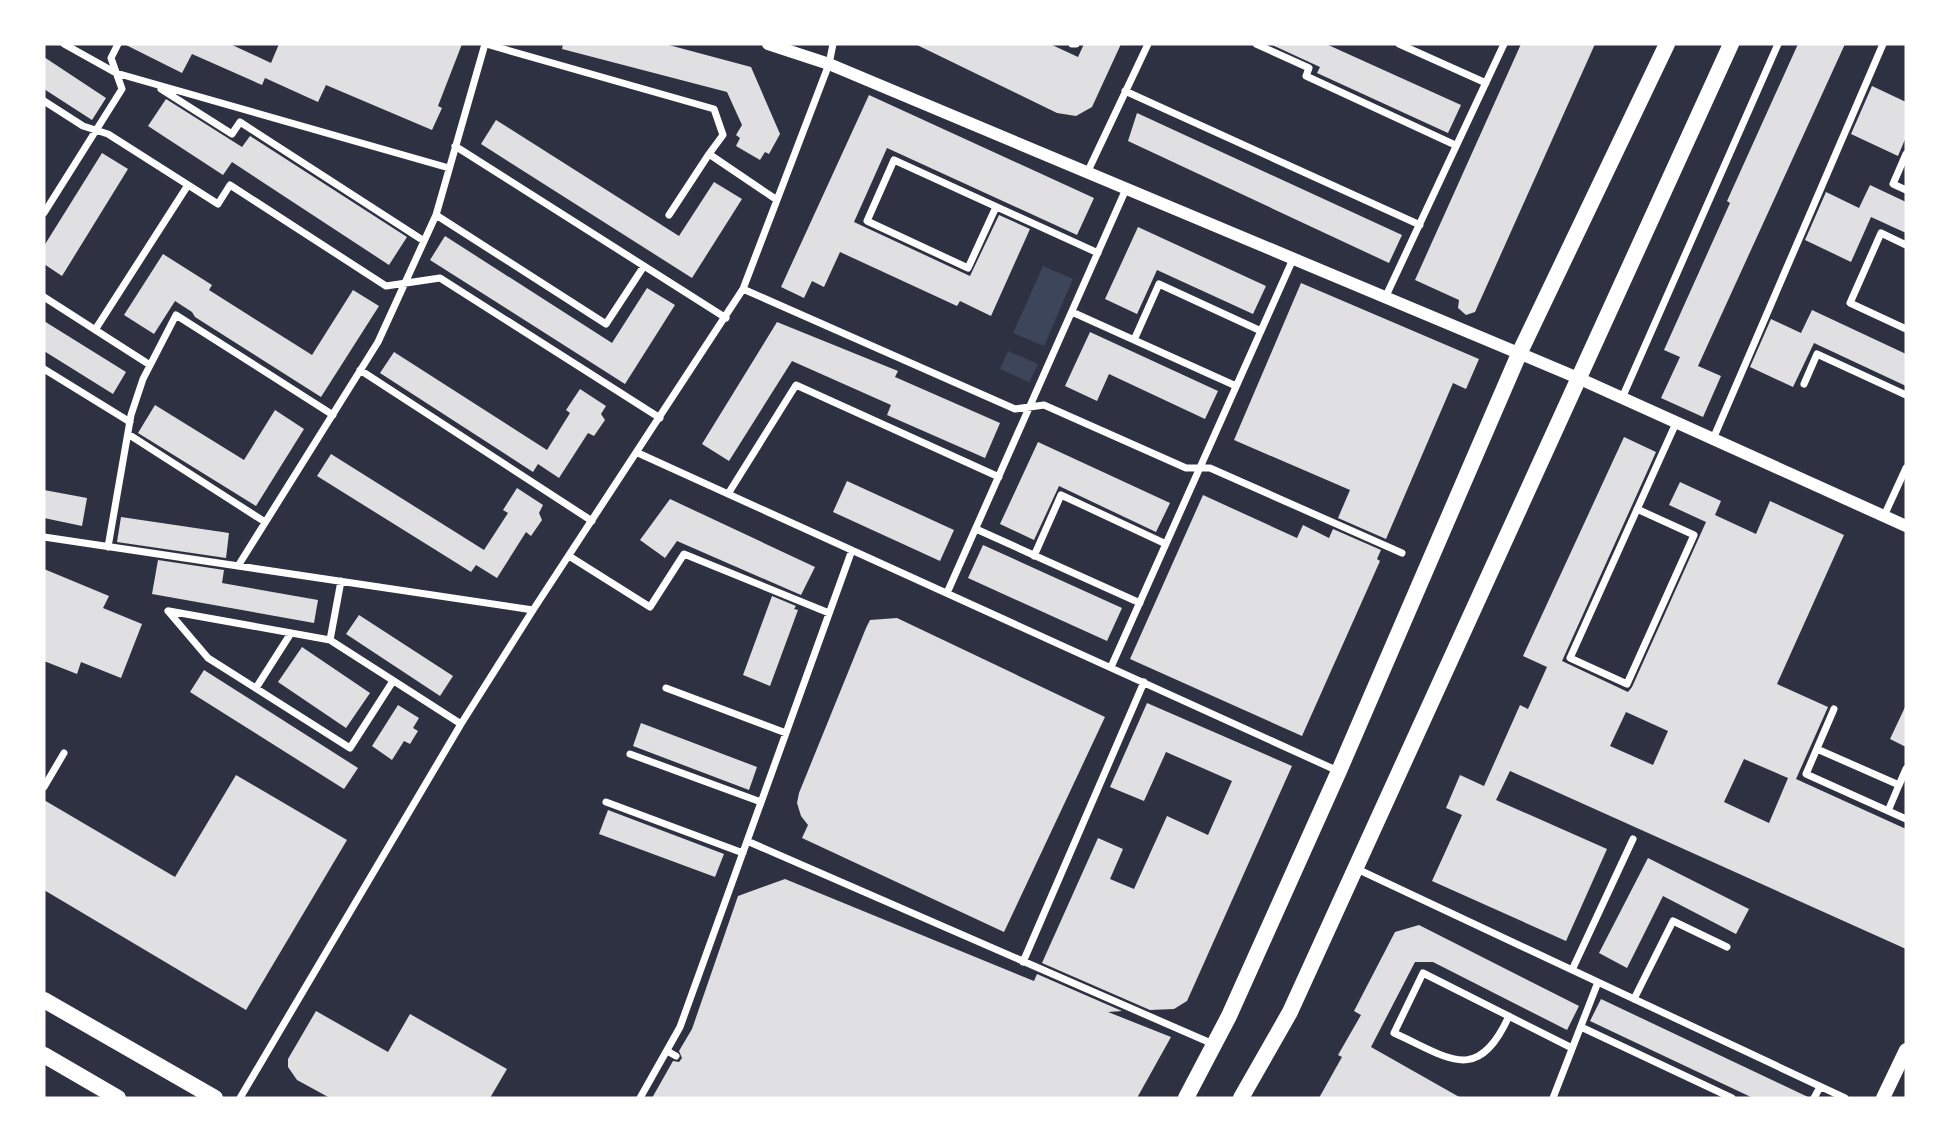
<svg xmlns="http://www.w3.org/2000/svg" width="1950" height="1142" viewBox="0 0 1950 1142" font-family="Rubik,sans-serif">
<rect width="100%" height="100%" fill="#2d3142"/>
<path fill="#3c4559" d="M1043 266 1073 279 1044 346 1013 333Z
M1008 351 1038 364 1029 382 1000 369Z"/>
<path fill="#e0e0e3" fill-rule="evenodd" d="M124 44H230L271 63 279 44H462L438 106 442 108 432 130 326 85 318 102 265 78 262 85 192 54 182 73Z
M563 44H665L751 67 780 134 769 154 765 152 760 160 736 146 740 138 736 135 742 125 727 92 562 49Z
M915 44H1050L1078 57 1084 44H1121L1092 107 1076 116 1057 113Z
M1270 44H1326L1461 105 1448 133 1317 73 1320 67Z
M1521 44H1595L1475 312 1466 315 1458 308 1459 300 1415 280Z
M1798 44H1845L1698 366 1721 376 1703 417 1661 398 1680 357 1664 350 1730 203 1727 201Z
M44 57 106 98 92 120 44 89Z
M1872 86 1906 102V137L1898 156 1851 134Z
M869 95 1094 198 1077 235 887 148 854 222 970 276 999 215 1030 229 991 316 960 301 957 306 840 252 824 287 812 281 804 298 781 287Z
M166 99 242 147 250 136 407 237 389 265 232 162 223 175 148 126Z
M1137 113 1402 235 1389 263 1128 141Z
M496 120 679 236 714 182 742 199 692 278 481 144Z
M102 153 128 169 62 276 44 264V246Z
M1870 185 1906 202V233L1871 217 1851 262 1805 240 1826 192 1859 208Z
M1138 227 1266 286 1253 314 1157 270 1137 314 1105 299Z
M445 236 612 343 647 288 675 305 625 384 430 260Z
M163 254 212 285 209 290 312 355 353 290 379 306 321 397 195 317 192 312 175 301 154 334 124 315Z
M1301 283 1479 359 1466 389 1453 383 1386 539 1338 518 1350 490 1234 440Z
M1812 310 1906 354V386L1814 343 1793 387 1750 367 1771 319 1801 333Z
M44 321 126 372 113 394 44 351Z
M777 322 898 371 895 377 1000 423 985 458 887 415 891 405 792 361 729 461 702 444Z
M1090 332 1218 391 1205 419 1109 374 1097 401 1065 386Z
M394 352 547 450 570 413 566 410 580 389 606 406 601 414 605 420 594 436 588 433 559 478 538 464 533 472 380 373Z
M155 405 244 460 275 410 304 429 256 506 138 433Z
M1624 437 1656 452 1562 661 1628 692 1632 687 1706 522 1669 505 1680 482 1721 501 1715 515 1756 534 1770 501 1844 535 1777 684 1828 707 1796 779 1906 829V949L1510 771 1496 800 1607 849 1566 941 1432 881 1462 815 1446 808 1460 775 1484 786 1520 705 1528 709 1547 667 1523 656ZM1626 712 1668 731 1653 765 1610 746ZM1744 759 1788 778 1769 823 1724 802Z
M1038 442 1170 503 1156 532 1059 486 1034 540 1000 524Z
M331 454 484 550 508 513 503 510 517 488 543 505 539 513 542 520 531 536 526 532 497 578 476 565 471 572 317 476Z
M847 481 954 530 940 561 833 512Z
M44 490 87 498 82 526 44 518Z
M1203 495 1297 538 1303 525 1329 538 1333 529 1381 550 1377 559 1380 561 1302 736 1130 659Z
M670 499 815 567 801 595 677 541 665 558 640 540Z
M121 517 229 533 226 558 117 542Z
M983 545 1122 608 1107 641 968 578Z
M158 560 224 570 222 583 318 600 314 623 152 594Z
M44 569 109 596 103 608 142 624 121 678 81 662 77 674 44 661Z
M772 596 796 606 794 609 798 610 770 686 743 675Z
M359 615 453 676 440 696 346 634Z
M897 618 1105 717 1004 932 802 838 808 825 801 816 797 803 799 793 866 628 870 620Z
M302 647 370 693 346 728 278 682Z
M204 670 358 768 344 789 190 692Z
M1147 703 1292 766 1187 1001 1174 1009 1150 1010 1042 963 1098 838 1123 849 1110 879 1134 889 1167 816 1208 835 1232 781 1166 752 1144 801 1110 787Z
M398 705 419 718 413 728 418 731 410 744 404 741 392 760 372 746Z
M1906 705V747L1890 739Z
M641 723 757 767 749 790 633 746Z
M236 775 347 840 246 1010 44 890V800L175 877Z
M608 810 724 854 715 877 599 834Z
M1648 858 1749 909 1736 934 1663 896 1627 968 1599 953Z
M785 879 1034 981 1037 974 1122 1011 1108 1012 1171 1037 1137 1098H652L673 1061 679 1062 682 1058 679 1051 692 1029 738 896Z
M1419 925 1579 1006 1567 1030 1433 962H1415L1371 1047 1461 1098H1319L1342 1057 1338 1055 1361 1015 1354 1011 1395 932Z
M1601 999 1808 1097V1098H1753L1590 1021Z
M316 1011 388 1052 410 1014 507 1069 490 1098H330L297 1080 288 1067V1059Z"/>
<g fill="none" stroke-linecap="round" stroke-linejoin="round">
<path stroke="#fff" stroke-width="7" d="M64 44 116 73 449 168
M486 44 714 109 723 135 709 154 777 200
M1072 44H1076
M1256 44 1309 68 1306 76 1453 144
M1399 44 1486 83
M161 89 232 134 240 122 424 241
M1125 91 1420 225
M44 101 83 126 108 134 218 204 230 185 386 286 440 278 660 418
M455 146 726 318
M1906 154 1893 184 1906 190
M1087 173 1148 44
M996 207 968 268 867 221 894 160 1098 253
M44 213 122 89 111 58 118 44
M436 215 606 324 644 266
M669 215 709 154
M1906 245 1881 233 1850 303 1906 329
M743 289 1015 409 1044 405 1186 468H1210L1402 553
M44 297 150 365
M1385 298 1504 44
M1072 312 1236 386
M95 330 188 185
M1134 340 1159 284 1261 331
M44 369 130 422
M360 370 592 521
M1804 384 1817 354 1906 395
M1622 398 1778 44
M128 434 265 522
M1713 439 1883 44
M638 453 1338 771
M728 494 796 385 999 477
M1637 509 1694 535 1627 684 1570 658C1605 579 1641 501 1676 423
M1884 516 1906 468
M976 529 1140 603
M44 537 533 610
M108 547 131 415 143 379 176 315 333 415
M569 556 650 607 684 554 829 613
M1034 556 1061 495 1166 544
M238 566 378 342 436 215 485 44
M341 581 330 640 461 724
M947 593 1126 189
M168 611 208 658 350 748 393 681
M169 611 330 640
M1111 667 1293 259
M256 688 291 633
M666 688 786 733
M1834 709 1806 774 1906 819
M1817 749 1899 785 1906 769
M630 754 761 802
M44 787 64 753
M606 802 743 853
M1888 811 1899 785
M747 841 1213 1044
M1355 868 1845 1098
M1023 962 1144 682
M1572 970 1633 839
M1634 999 1673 921 1727 947
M1509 1016C1477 1086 1448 1057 1394 1033L1423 973 1572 1048
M1581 1027 1732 1098
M667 1051 676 1056
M240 1098 461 724 533 610 743 289 829 64 833 44
M640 1098 680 1027 852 550
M1553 1098 1598 982
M1814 1098 1820 1087"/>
<path stroke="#fff" stroke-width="12" d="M768 44 829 64 1578 378 1906 526"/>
<path stroke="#fff" stroke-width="14" d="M1883 1098 1906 1050"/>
<path stroke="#fff" stroke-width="16" d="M44 1000 215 1098
M44 1055 118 1098
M1186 1098 1229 1016 1339 771 1519 354 1667 44
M1241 1098 1290 1012 1731 44"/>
</g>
<rect width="1950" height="1142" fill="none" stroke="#ffffff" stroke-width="91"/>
</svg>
